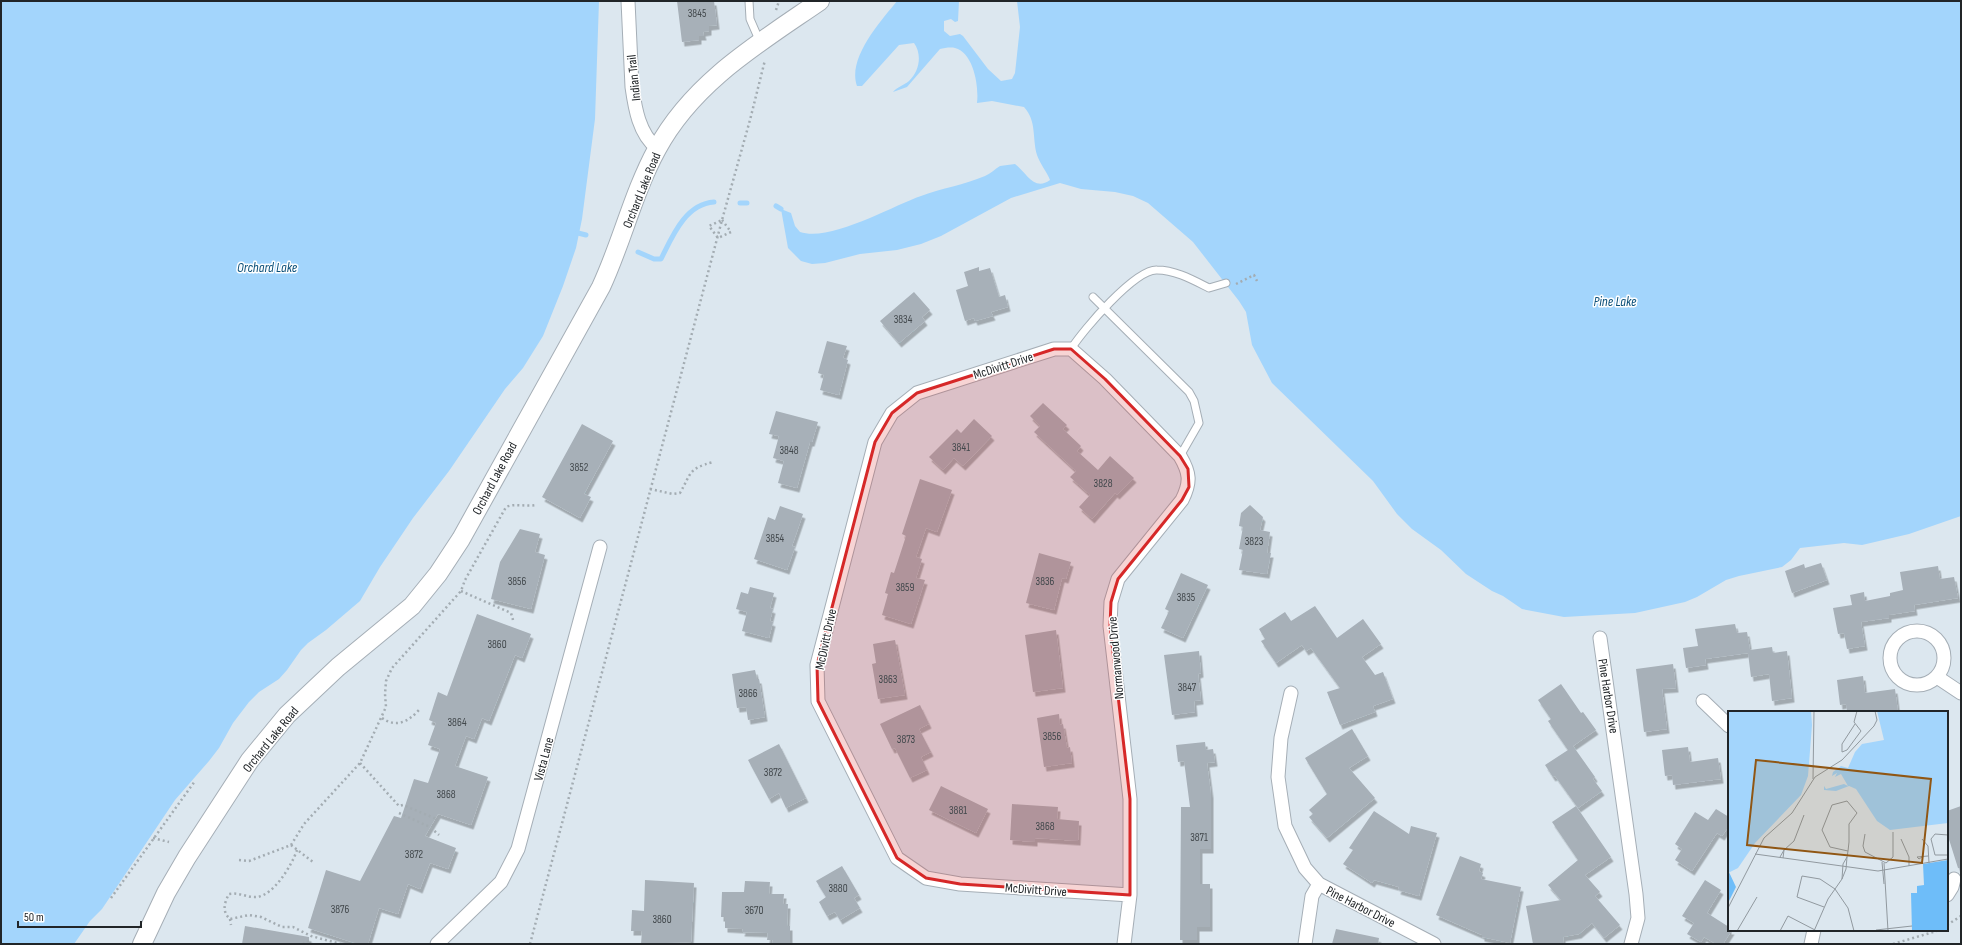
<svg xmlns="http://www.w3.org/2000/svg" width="1962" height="945" viewBox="0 0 1962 945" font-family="'Sofia Sans Condensed',sans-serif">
<defs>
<filter id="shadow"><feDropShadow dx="2.5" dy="4.5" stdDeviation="0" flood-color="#0004"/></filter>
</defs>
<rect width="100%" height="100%" fill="#dce7ef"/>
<path fill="#a3d5fc" d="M1 1H599L595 119 582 219 576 248 563 286 543 336 523 368 505 389 449 471 413 518 380 567 360 601 326 630 308 643 301 650 287 670 279 679 259 692 249 702 233 723 219 748 209 761 175 800 102 909 90 921 74 944H1Z
M897 1H959L958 21 955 22 951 19 944 21V31L950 36 960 34 963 36 988 69 1001 81 1012 79 1015 73 1020 27 1017 1H1961V516L1909 534 1862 545 1844 543 1800 548 1791 560 1782 567 1739 576 1726 580 1697 597 1685 602 1635 613 1564 617 1522 609 1503 596 1492 591 1466 574 1441 550 1412 529 1397 514 1373 481 1272 383 1252 345 1246 312 1239 301 1193 242 1148 203 1133 196 1115 192 1081 189 1060 183 1011 198 941 236 921 244 897 250 860 254 825 263 812 264 801 261 788 248 781 209 791 213 795 226 800 232C831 242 892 206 921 196 942 188 964 185 985 176 990 174 995 169 1000 166 1005 165 1010 165 1015 164 1026 172 1034 192 1050 180 1047 172 1040 164 1037 155 1032 138 1037 121 1024 107L992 101 977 103C979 87 974 53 955 48 951 47 944 48 940 49L907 87 893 92C897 87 904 85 909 81 920 71 922 54 914 43L899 45 862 86H857C847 58 881 21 897 1Z"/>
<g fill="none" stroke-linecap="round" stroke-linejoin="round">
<path stroke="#a3d5fc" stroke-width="5" d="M740 203H747
M776 206 781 209
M578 233 586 235
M638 252 654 259H661C672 237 685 204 714 202"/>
</g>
<path fill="#a7b0b8" filter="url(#shadow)" d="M677 1H714L717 25 709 26V31L703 32 704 36H699V40L682 42Z
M979 267V271L990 268 999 297 1005 295 1008 307 991 312 993 316 975 321 974 318 965 321 956 290 968 286 964 272Z
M914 292 930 310 922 317 925 321 899 343 880 321Z
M827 341 847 346 843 358 848 360 839 395 820 390 824 375 818 373Z
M1043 403 1067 425 1063 429 1081 446 1077 451 1098 470 1110 456 1134 478 1117 495 1115 493 1092 519 1079 507 1090 495 1070 477 1076 471 1034 432 1040 426 1030 416Z
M776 411 818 422 812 442H810L797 488 778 483 784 461 773 458 779 436 769 434Z
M974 419 992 436 963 466 954 458 943 470 929 457 957 429 961 433Z
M582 424 613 441 584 494 591 497 580 518 542 497Z
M920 479 952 490 937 532 926 528 916 557 922 559 916 578 925 580 911 624 882 615 888 594 885 593 891 572 894 573 906 536 902 534Z
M1250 505 1263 517 1260 530 1270 532 1267 553H1271L1267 574 1239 570 1243 550 1239 549 1243 527 1239 526 1241 513Z
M780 506 803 514 792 546 795 547 787 570 754 559 768 517 775 520Z
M520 529 540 534 535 552 545 555 531 609 491 599 500 562Z
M1039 553 1071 562 1066 579 1062 578 1054 610 1026 603Z
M1821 563 1827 580 1792 593 1785 571 1804 564 1805 568Z
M1938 566 1940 579 1954 577 1958 598 1914 605 1915 611 1889 615V618L1861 622 1865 646 1847 649 1844 633 1838 634 1833 608 1852 605 1850 595 1864 592 1865 601 1890 596V593L1903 590 1900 572Z
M1181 573 1208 585 1183 638 1161 628 1169 611 1165 609Z
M750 587 774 593 770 608 773 609 770 621 773 622 769 638 742 631 747 612 736 609 741 592 748 594Z
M1315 606 1337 638 1363 619 1381 644 1362 657 1375 675 1383 672 1393 699 1373 706 1375 712 1340 725 1327 692 1340 688 1311 648 1306 651 1302 645 1276 663 1261 641 1265 639 1259 629 1285 612 1291 621Z
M477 614 531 634 522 658 515 655 489 721 482 718 474 739 466 736 455 766 488 777 471 825 438 814 425 836 456 848 448 869 430 863 420 889 408 884 398 914 379 908 368 944H358L308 928 326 870 360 881 394 816 401 818 414 779 428 783 440 749 428 745 436 723 429 720 438 692 447 696Z
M1735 624 1737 633 1747 632 1750 650 1772 647 1773 653 1787 651 1792 698 1772 701 1769 674 1751 677 1748 653 1705 659 1706 665 1686 668 1683 648 1698 646 1695 629Z
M1056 630 1063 688 1033 692 1025 635Z
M895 640 905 695 878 699 872 664 876 663 873 644Z
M1199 651 1201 673 1198 674 1201 700 1194 701 1195 712 1172 715 1164 655Z
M1673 664 1676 688 1662 689 1667 729 1644 732 1636 669Z
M755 670 757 679H759L765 717 748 720 746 707 737 708 732 674Z
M1863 676 1865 693 1895 689 1898 712H1880V710L1847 712 1846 704 1840 705 1837 680Z
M1561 684 1581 713 1583 712 1596 730 1573 746 1595 777 1593 779 1602 791 1578 808 1555 776 1553 777 1545 765 1568 750 1548 721 1551 719 1538 700Z
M920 705 929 724 919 729 931 752 921 757 927 770 910 778 895 748 892 749 880 724Z
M1059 714 1060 725 1063 724 1067 748 1070 747 1072 763 1044 767 1037 718Z
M1352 729 1368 756 1349 768 1375 798 1327 838 1309 817 1313 814 1309 810 1327 794 1305 758Z
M1205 742 1206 750 1213 749 1215 762 1207 763 1211 794V849H1200V884H1210V927H1197V940H1180L1181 807H1190L1184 761 1178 762 1176 745Z
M779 744 806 798 786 808 779 793 769 799 748 760Z
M1688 747 1690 762 1718 758 1721 779 1673 785 1672 775 1665 776 1662 750Z
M941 786 988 809 976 833 929 810Z
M1012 804 1058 807 1057 819 1079 821 1078 841 1035 838V842L1010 840Z
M1576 806 1611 857 1585 875 1600 892 1595 896 1620 925 1604 938 1592 923 1579 934 1563 937 1564 944H1533L1526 906 1561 900 1548 885 1578 860 1552 822Z
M1961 806V868H1958L1947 833V811Z
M1716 809 1729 817V826L1722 836 1717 833 1692 871 1675 860 1682 849 1675 844 1695 812 1708 820Z
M1374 811 1409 834 1411 826 1437 833 1419 896 1398 890 1399 887 1374 880 1372 883 1343 864 1353 850 1349 848Z
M1460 856 1481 864 1479 871 1483 873 1481 879 1521 887 1510 943 1482 937V935L1436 915Z
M842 866 859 895 854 898 860 908 840 920 835 912 827 916 819 902 826 897 816 881Z
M645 880 694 883 691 942 641 944 642 931H631L632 910 644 911Z
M1705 880 1721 890 1707 913 1729 927V930H1732L1723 944H1716L1704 937 1701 942 1687 934 1694 923 1682 916Z
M745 881 770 882 769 894H784L783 904H788L787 926H790V944H772L773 940H767L768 933 742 932 743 929 725 928V917H721L722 892H744Z
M245 926 309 937V944H242Z
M1336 929 1379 938 1378 944H1332Z"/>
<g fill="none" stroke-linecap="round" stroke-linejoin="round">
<g stroke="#a5aeb6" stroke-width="9">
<path id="service" d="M749 1 750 19 760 42
M1093 297 1189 392 1194 401 1199 423 1180 456
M1071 349C1083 330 1135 269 1157 270 1175 270 1193 280 1209 288L1226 283"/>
</g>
<g stroke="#a5aeb6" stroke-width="15">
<path id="minor" d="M628 1 632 87C635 108 639 134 657 148
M1890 658a27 27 0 1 1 54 0a27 27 0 1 1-54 0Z
M1600 638 1636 894 1638 918 1631 944
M1937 677 1961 693
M1291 693 1281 738 1278 777 1285 826 1305 868 1319 884 1434 944
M1703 701 1729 726
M1947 895 1952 887 1954 879
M437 944 501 882 518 849 600 547
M1124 944 1130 895V799L1110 626 1111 602 1118 579 1182 500C1191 482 1190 473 1180 456L1105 379 1071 349H1054L917 393 892 413 875 442 817 665 818 701 897 858 926 878 960 884 1130 895
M1305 944 1312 896 1319 884
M1811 944 1814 930"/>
</g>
<g stroke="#a5aeb6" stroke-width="20">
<path id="secondary" d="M142 944 166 893 187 857 250 760 287 715 338 667 412 606 438 574 461 539 601 287C622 242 633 193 657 149 693 82 759 43 820 1"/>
</g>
<path stroke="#a3acb2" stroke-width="2.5" stroke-dasharray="2 3" stroke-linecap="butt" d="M776 10 779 1
M722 220 731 232 718 238 709 226Z
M1236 284 1254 275 1257 281
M650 489 673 494 680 493C692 472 688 469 713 462
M461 591 511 613 513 620
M382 718C396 728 408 722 419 710
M360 763 399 806 403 805 439 820
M399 813 430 827 439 835
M153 838 169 842
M291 845 313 862
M297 850C292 865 274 895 257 897 248 898 239 892 229 894 224 903 222 912 230 919L249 915 261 917 282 927H293L311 936 341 944
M239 860 249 861 291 845 304 824 360 763 386 707 385 694 386 681 392 668 461 591 465 580 506 507C515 503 526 507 536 505
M111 898 195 781
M230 919 231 925
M1947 925 1961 916
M303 944 307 941 312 944
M530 944 722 220 750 120 765 60
M1893 944 1940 930"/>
<use href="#service" stroke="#fff" stroke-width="7"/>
<use href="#minor" stroke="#fff" stroke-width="13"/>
<use href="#secondary" stroke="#fff" stroke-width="18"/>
</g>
<path fill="#d62828" fill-opacity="0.2" stroke="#d62828" stroke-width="3" stroke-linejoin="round" d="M1054 349H1071L1105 379 1180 456 1188 469 1189 487 1182 500 1118 579 1111 602 1110 626 1130 799V895L960 884 926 878 897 858 818 701 817 665 875 442 892 413 917 393Z"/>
<g text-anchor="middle" stroke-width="3" stroke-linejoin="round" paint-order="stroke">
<g font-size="11" fill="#42484c">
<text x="697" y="17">3845</text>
<text x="903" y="323">3834</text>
<text x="961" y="451">3841</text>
<text x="789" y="454">3848</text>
<text x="579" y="471">3852</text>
<text x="1103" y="487">3828</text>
<text x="775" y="542">3854</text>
<text x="1254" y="545">3823</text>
<text x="517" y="585">3856</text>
<text x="1045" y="585">3836</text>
<text x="905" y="591">3859</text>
<text x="1186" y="601">3835</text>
<text x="497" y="648">3860</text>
<text x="888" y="683">3863</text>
<text x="1187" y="691">3847</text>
<text x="748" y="697">3866</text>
<text x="457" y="726">3864</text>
<text x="1052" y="740">3856</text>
<text x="906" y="743">3873</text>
<text x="773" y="776">3872</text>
<text x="446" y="798">3868</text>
<text x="958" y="814">3881</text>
<text x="1045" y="830">3868</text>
<text x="1199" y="841">3871</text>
<text x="414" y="858">3872</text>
<text x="838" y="892">3880</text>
<text x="340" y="913">3876</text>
<text x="754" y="914">3670</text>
<text x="662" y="923">3860</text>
</g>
<g font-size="13" fill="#212528" stroke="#fff">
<text transform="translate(633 78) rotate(-96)" y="5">Indian Trail</text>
<text transform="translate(641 190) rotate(-68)" y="5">Orchard Lake Road</text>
<text transform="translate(1003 365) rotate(-18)" y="5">McDivitt Drive</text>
<text transform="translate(494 478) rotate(-62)" y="5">Orchard Lake Road</text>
<text transform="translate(825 639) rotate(-78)" y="5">McDivitt Drive</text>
<text transform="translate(1115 658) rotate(-95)" y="5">Normanwood Drive</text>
<text transform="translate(1609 696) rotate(81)" y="5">Pine Harbor Drive</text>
<text transform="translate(270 739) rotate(-51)" y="5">Orchard Lake Road</text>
<text transform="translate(543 759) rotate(-75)" y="5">Vista Lane</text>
<text transform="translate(1036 889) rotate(4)" y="5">McDivitt Drive</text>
<text transform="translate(1361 906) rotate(27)" y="5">Pine Harbor Drive</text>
</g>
<g font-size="14" font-style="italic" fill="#0a4f79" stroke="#fff">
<text x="267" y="272">Orchard Lake</text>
<text x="1615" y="306">Pine Lake</text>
</g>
</g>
<g transform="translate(1728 711)">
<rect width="220" height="220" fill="#dce7ef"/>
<path d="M220 149V220H184L183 182H189V175L196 174 195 153ZM0 159 8 176 0 192Z" fill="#6ebdf9"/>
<path d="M0 0H83L84 14 80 65 73 84 27 132 10 157 0 162ZM149 0H220V112L162 119 149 110 128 78 121 75 108 80 96 79V75L98 78 116 73 120 75 113 63 107 66 109 62 104 65 105 61 113 55 120 57 127 41 134 33 156 29Z" fill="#a3d5fc"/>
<path fill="none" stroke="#91999f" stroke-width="1" d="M127 13 114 33V41L119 39 133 20 126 11 129 0M85 68 86 0M137 123 135 135 137 141 158 152 165 146V121M220 124 207 123 203 128 207 144H220M173 128 181 146V155M194 128 200 135 201 152M56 139 66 130 76 104M27 143 150 160 220 148M52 146 56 139 55 147M119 146 120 140 121 131V113L129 102 119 90 104 94 94 119 102 136 120 140M119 146 118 158 114 168 115 153ZM194 146 191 148 189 146 200 145M154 151 156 173M156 152 160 220M96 196 69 186 74 165 92 168 107 178 120 197 126 220M0 197 36 127 64 102 87 66 114 49 146 15 149 9 147 0M148 219 184 215M9 220 29 186M52 220 60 205 87 219M86 220 100 188 114 168"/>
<path fill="#905613" fill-opacity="0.15" stroke="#905613" stroke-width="2" d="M28 49 203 68 194 152 19 134Z"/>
<rect width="220" height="220" fill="none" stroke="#212528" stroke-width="2"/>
</g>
<rect width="1962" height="945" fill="none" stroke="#212528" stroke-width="4"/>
<path d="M18 921v6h123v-6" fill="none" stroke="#212528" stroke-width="2"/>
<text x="24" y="921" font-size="12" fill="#212528" stroke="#ffffff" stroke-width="3" paint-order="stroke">50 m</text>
</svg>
